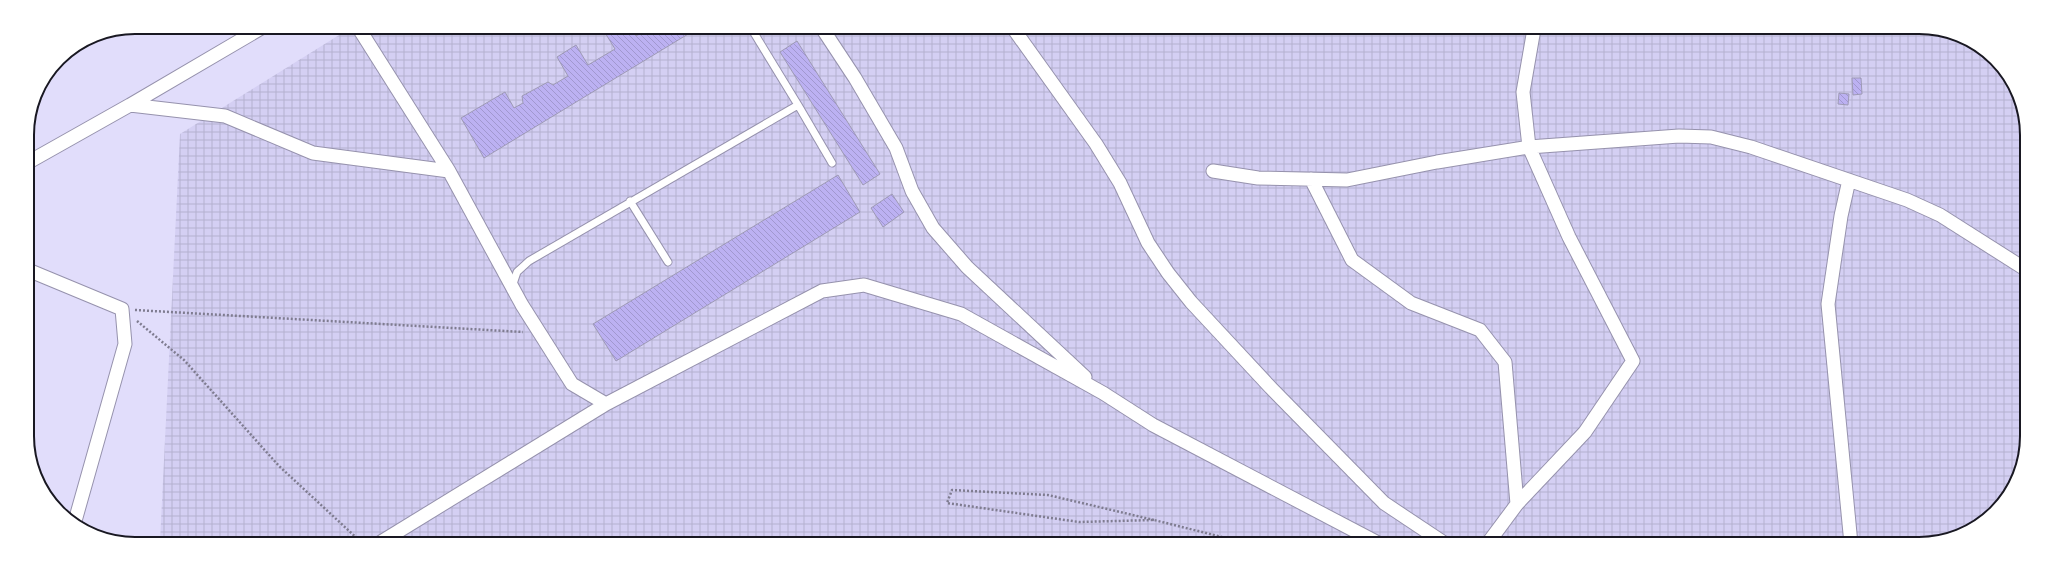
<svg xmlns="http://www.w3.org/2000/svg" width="2054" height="571" viewBox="0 0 2054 571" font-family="'Nunito Sans',sans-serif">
<defs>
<pattern id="industrial-grid" width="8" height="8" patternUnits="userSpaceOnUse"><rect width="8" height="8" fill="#d4cff3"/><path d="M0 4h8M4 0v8" fill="none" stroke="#b5b1d0"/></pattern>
<pattern id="building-back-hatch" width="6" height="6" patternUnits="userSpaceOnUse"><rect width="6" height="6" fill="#bcb1f2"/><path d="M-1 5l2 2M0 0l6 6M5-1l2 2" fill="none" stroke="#a198cf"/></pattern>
</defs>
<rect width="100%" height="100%" fill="#e1ddfb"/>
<path fill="url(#industrial-grid)" d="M352 27 1941 29 1996 59 2025 114V458L2012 490 1990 517 1960 536 1926 544 160 542 180 134Z"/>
<path fill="url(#building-back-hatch)" stroke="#9e9ab5" d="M610 28H631L636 36 650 28H698L484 158 461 118 505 92 514 108 523 103 522 96 548 82 553 85 568 76 557 57 576 45 588 65 615 49 604 31Z
M797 41 880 174 863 185 780 52Z
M1852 78H1861L1862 94 1853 95Z
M1839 93 1849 94 1848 105 1838 104Z
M838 175 860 212 616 361 593 324Z
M892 194 904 212 883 227 871 208Z"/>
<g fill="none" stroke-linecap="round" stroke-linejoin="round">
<g stroke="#9692ad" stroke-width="9">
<path id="lane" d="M751 28 798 105
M630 201 668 262
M512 287 517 272 529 261 798 105 832 163"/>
</g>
<g stroke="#9692ad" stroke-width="15">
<path id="street" d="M358 27 449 171 522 305 572 384 606 404
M822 28 855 78 896 148 912 191 933 228 967 267 1085 377
M1013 28 1096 144 1120 183 1148 243 1168 273 1191 302 1271 388 1384 503 1444 543
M130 105 263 27
M27 163 130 105 225 116 313 153 449 171
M1213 171 1258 178 1347 180 1437 162 1529 147 1679 136 1711 137 1751 147 1907 200 1940 215 2025 269
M1311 179 1352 260 1411 303 1480 330 1505 362 1517 504
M1849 180 1841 216 1828 304 1851 544
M28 270 122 309 125 344 75 521
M381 542 606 404 822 291 864 285 961 314 1103 393 1153 425 1378 543
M1488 543 1517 504 1585 432 1633 361 1569 237 1529 147 1523 92 1534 29
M1923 544 1934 542"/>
</g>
<path stroke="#7f7c90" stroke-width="2.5" stroke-dasharray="2 2" stroke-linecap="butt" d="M135 310 523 332
M137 321 184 360 279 466 361 542
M1154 520 1048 495 952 490 947 503 1079 522 1154 520 1246 543"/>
<use href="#lane" stroke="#fff" stroke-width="7"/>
<use href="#street" stroke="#fff" stroke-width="13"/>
</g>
<path d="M0 0H2054V571H0ZM135 34H1919A101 101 0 0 1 2020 135V436A101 101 0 0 1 1919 537H135A101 101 0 0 1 34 436V135A101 101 0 0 1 135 34Z" fill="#fff" fill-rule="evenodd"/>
<path fill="none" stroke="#191822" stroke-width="2" d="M135 34H1919A101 101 0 0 1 2020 135V436A101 101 0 0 1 1919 537H135A101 101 0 0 1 34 436V135A101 101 0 0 1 135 34Z"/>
</svg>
